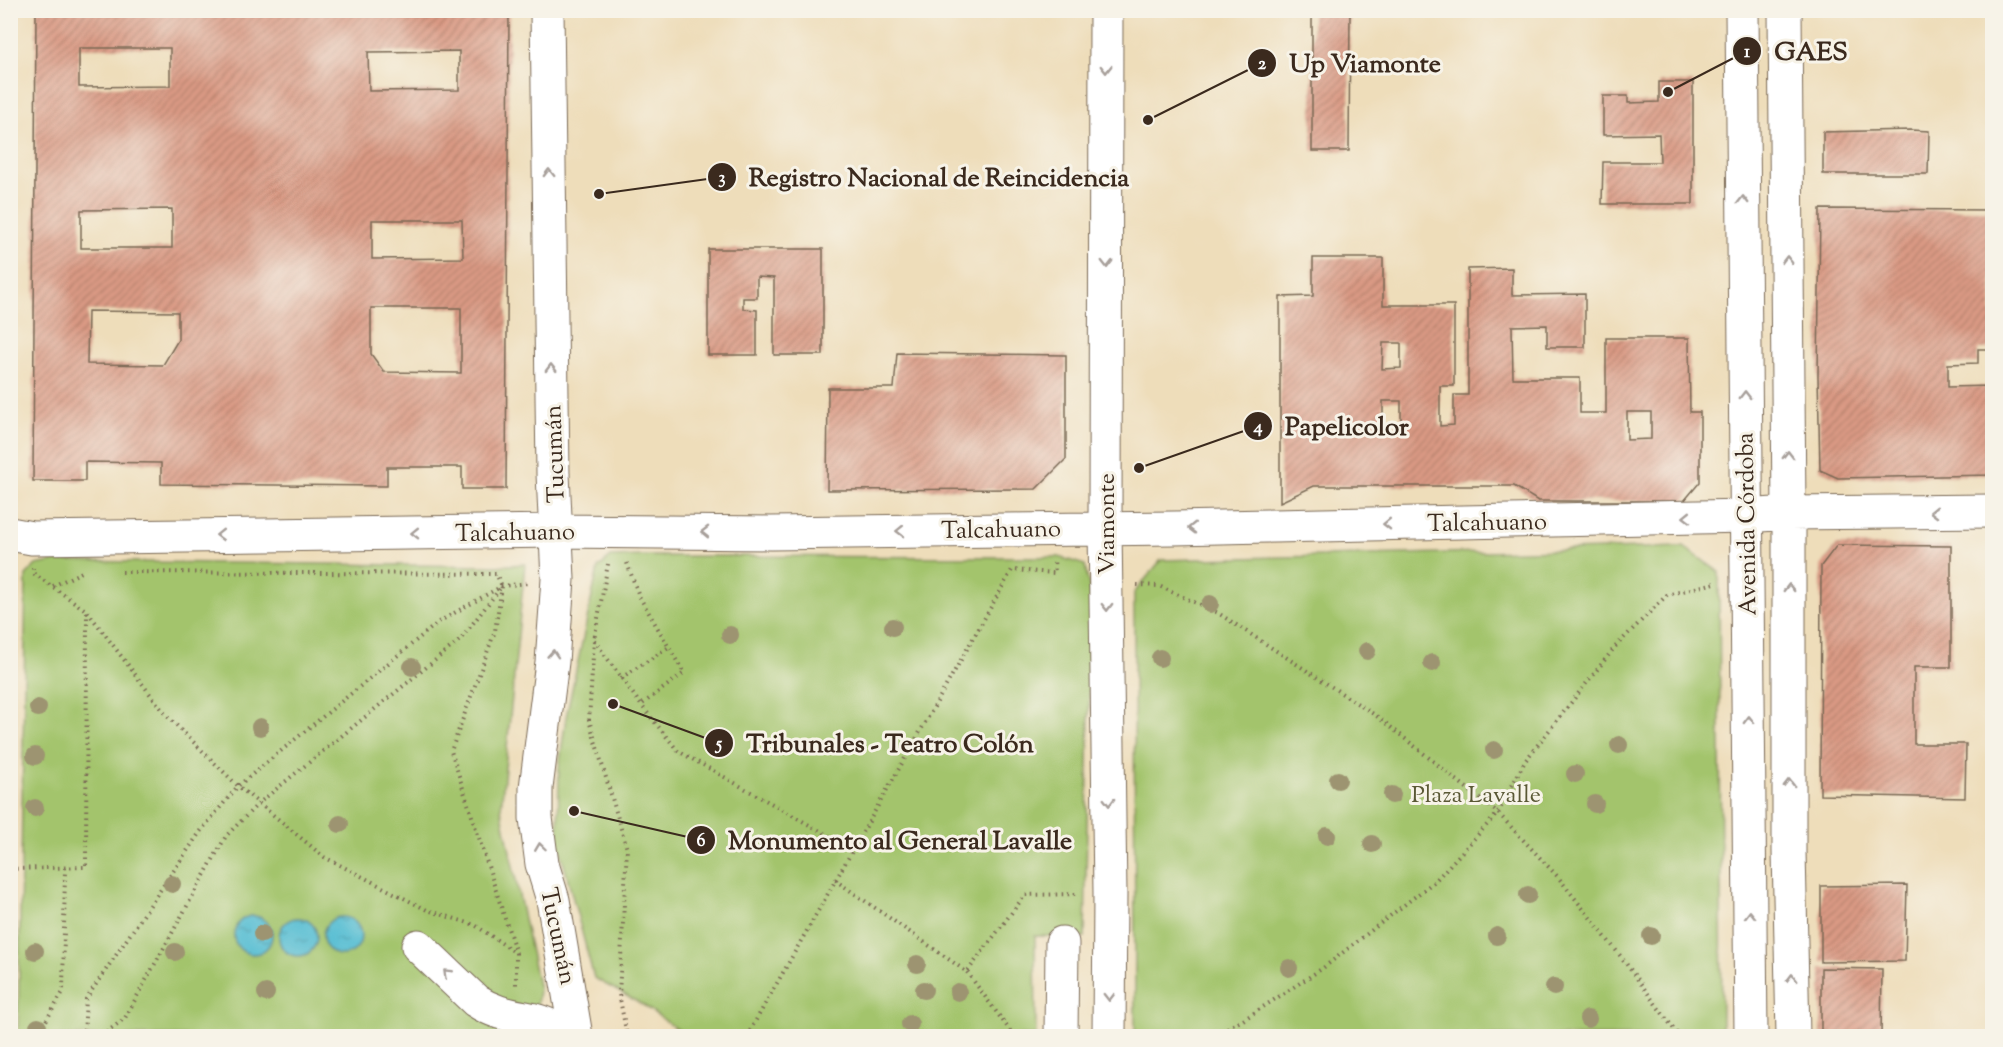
<svg xmlns="http://www.w3.org/2000/svg" width="2003" height="1047" viewBox="0 0 2003 1047" font-family="'Sorts Mill Goudy',serif">
<defs>
<pattern id="water-ripples" width="26" height="14" patternUnits="userSpaceOnUse" patternTransform="scale(1.5)"><rect width="26" height="14" fill="#55bdd3"/><path d="M2 4q2-2 4 0t4 0M15 11q2-2 4 0t4 0" fill="none" stroke="#489aab"/></pattern>
<pattern id="building-hatch" width="6" height="6" patternUnits="userSpaceOnUse" patternTransform="scale(1.5)"><rect width="6" height="6" fill="#da9a84"/><path d="M-1 1l2-2M0 6l6-6M5 7l2-2" fill="none" stroke="#b27e6b"/></pattern>
</defs>
<rect width="100%" height="100%" fill="#f7f3e8"/>
<filter id="ink" filterUnits="userSpaceOnUse"><feTurbulence type="fractalNoise" baseFrequency=".0167" numOctaves="2"/><feDisplacementMap in="SourceGraphic" scale="12" xChannelSelector="R" yChannelSelector="G"/><feConvolveMatrix kernelMatrix="1 2 1 2 8 2 1 2 1" color-interpolation-filters="sRGB"/></filter>
<filter id="wash" filterUnits="userSpaceOnUse"><feTurbulence type="fractalNoise" baseFrequency=".008" numOctaves="4" result="noise"/><feDisplacementMap in="SourceGraphic" scale="24" xChannelSelector="R" yChannelSelector="G"/><feGaussianBlur stdDeviation="1.35" result="paint"/><feColorMatrix in="noise" values="0 0 0 0 0 0 0 0 0 0 0 0 0 0 0 0 0 1.4 0 .05"/><feComposite in="paint" operator="in"/></filter>
<g filter="url(#wash)">
<rect width="100%" height="100%" fill="#eeddba"/>
<path fill="#a3c46c" stroke="#6f7745" stroke-width="1.5" d="M1684 547 1719 572 1722 1036H1135L1134 593 1161 560Z
M643 556 1059 557 1085 565 1091 597 1085 937 1035 936 1036 1036H687L643 1005 594 978 558 842 559 768 566 717 598 568 611 557Z
M56 561 494 566 525 564 501 809 539 990 535 1020V1036H18L26 575 36 565Z"/>
<path fill="url(#water-ripples)" stroke="#487478" stroke-width="1.5" d="M234 935a19 19 0 1 1 38 0a19 19 0 1 1-38 0Z
M323 936a19 19 0 1 1 38 0a19 19 0 1 1-38 0Z
M279 937a19 19 0 1 1 38 0a19 19 0 1 1-38 0Z"/>
<g id="blocks">
<path fill="url(#building-hatch)" fill-rule="evenodd" d="M36 10H509L506 489H462V467H387V486L161 484V463L85 462V481H33ZM79 48H170V86L79 87ZM459 51V90L369 91 368 52ZM172 209V248H81V210ZM372 220H462L463 258 372 259ZM371 308H461V373L384 372 371 354ZM88 311 178 312V340L163 365 87 364Z
M1312 10H1350L1349 151H1312Z
M1659 82H1693V204H1602L1603 162H1660L1659 134 1603 135V96H1628V103L1659 102Z
M1911 130 1929 131 1928 174H1823V132Z
M1820 209 1992 210V349H1978V363L1948 364V387L1992 386V475L1838 478 1820 470 1818 376Z
M708 249H823V355H774V278L757 277V298H743V309L757 310V355H708Z
M1313 258H1383V305H1454V386H1440V426L1454 425V395H1468V269L1512 268V295L1585 294V347H1547V325L1512 326 1513 378H1580V413H1606V338H1689L1690 412H1700V482L1684 501H1538L1514 486H1314L1280 502V297L1313 296ZM1383 343H1401V368L1382 369ZM1383 401H1401V425L1383 426ZM1627 412H1651V439L1627 440Z
M897 353 1066 355V459L1036 489 827 490 828 388H894Z
M1837 545 1951 546V667H1914V744H1966L1965 798 1820 795 1821 566Z
M1907 885 1905 961 1821 962V886Z
M1821 968 1882 969 1881 1036H1821Z"/>
</g>
</g>
<g filter="url(#ink)">
<use href="#blocks" fill-opacity="0" stroke="#7a6955" stroke-width="1.5"/>
<g fill="none" stroke-linecap="round" stroke-linejoin="round">
<g stroke="#7a6955" stroke-width="35">
<path id="minor" d="M547 10 553 474 558 579 552 662 536 788V818L542 864 553 900 576 1036
M1106 10 1105 528 1110 893 1109 1036
M1785 10 1789 513V851L1793 1036
M10 534 32 538 557 531 771 533 1174 528 1746 516 1789 513 1992 511
M418 946 476 1001C496 1014 512 1015 535 1020 548 1023 559 1030 570 1036
M1061 1036 1062 943"/>
</g>
<g stroke="#7a6955" stroke-width="35">
<path id="major" d="M1742 10 1751 1036"/>
</g>
<path stroke="#7a6955" stroke-width="4" stroke-dasharray="1.5 4.5" stroke-linecap="butt" d="M627 563 639 596 684 673 641 705
M608 564 594 640 589 720 627 849 619 994 627 1036
M33 568V573L87 611 166 715 238 786 324 857 427 910 475 925 516 953V985
M122 572 496 574 502 586
M1137 585 1159 586 1218 613 1378 717 1498 813 1558 877 1622 958 1679 1036
M53 586 84 571
M594 640 641 705 678 751 854 850
M621 678 669 647
M10 869 86 867 87 611
M835 880 967 972 1025 895 1078 894
M967 972 1014 1036
M37 1036 63 992 65 868
M84 1036 86 999 200 832 238 786 440 621 502 586 528 583
M102 1036 125 1018 226 836 259 803 460 640 502 586 495 631 451 751 516 953
M747 1036 1012 570 1055 573 1054 560
M1211 1036 1243 1020 1323 968 1435 881 1498 813 1525 761 1615 647 1667 595 1715 583"/>
<use href="#minor" stroke="#fff" stroke-width="33"/>
<use href="#major" stroke="#fff" stroke-width="33"/>
</g>
<g fill="#9d9471">
<circle cx="1210" cy="604" r="9"/>
<circle cx="893" cy="627" r="9"/>
<circle cx="730" cy="635" r="9"/>
<circle cx="1367" cy="651" r="9"/>
<circle cx="1160" cy="658" r="9"/>
<circle cx="1432" cy="663" r="9"/>
<circle cx="412" cy="667" r="9"/>
<circle cx="38" cy="708" r="9"/>
<circle cx="260" cy="727" r="9"/>
<circle cx="1619" cy="745" r="9"/>
<circle cx="1494" cy="750" r="9"/>
<circle cx="35" cy="756" r="9"/>
<circle cx="1575" cy="774" r="9"/>
<circle cx="1338" cy="780" r="9"/>
<circle cx="1392" cy="795" r="9"/>
<circle cx="1595" cy="804" r="9"/>
<circle cx="35" cy="808" r="9"/>
<circle cx="340" cy="824" r="9"/>
<circle cx="1327" cy="836" r="9"/>
<circle cx="1372" cy="844" r="9"/>
<circle cx="172" cy="884" r="9"/>
<circle cx="1528" cy="895" r="9"/>
<circle cx="262" cy="934" r="9"/>
<circle cx="1497" cy="936" r="9"/>
<circle cx="1651" cy="936" r="9"/>
<circle cx="35" cy="951" r="9"/>
<circle cx="175" cy="952" r="9"/>
<circle cx="917" cy="964" r="9"/>
<circle cx="1289" cy="968" r="9"/>
<circle cx="1554" cy="987" r="9"/>
<circle cx="924" cy="990" r="9"/>
<circle cx="958" cy="992" r="9"/>
<circle cx="266" cy="993" r="9"/>
<circle cx="1588" cy="1019" r="9"/>
<circle cx="910" cy="1024" r="9"/>
<circle cx="38" cy="1027" r="9"/>
</g>
<defs><path id="oneway-chevron" d="M-2-3.5L2.5 0L-2 3.5" fill="none" stroke-width="1.6" stroke-linecap="round" stroke-linejoin="round" transform="scale(1.5)"/></defs>
<g stroke="#a79f9a">
<use href="#oneway-chevron" transform="translate(1106 69) rotate(90)"/>
<use href="#oneway-chevron" transform="translate(549 173) rotate(-91)"/>
<use href="#oneway-chevron" transform="translate(1743 200) rotate(-90)"/>
<use href="#oneway-chevron" transform="translate(1787 260) rotate(-90)"/>
<use href="#oneway-chevron" transform="translate(1107 264) rotate(90)"/>
<use href="#oneway-chevron" transform="translate(551 368) rotate(-91)"/>
<use href="#oneway-chevron" transform="translate(1745 395) rotate(-90)"/>
<use href="#oneway-chevron" transform="translate(1788 455) rotate(-90)"/>
<use href="#oneway-chevron" transform="translate(1934 512) rotate(179)"/>
<use href="#oneway-chevron" transform="translate(1687 517) rotate(179)"/>
<use href="#oneway-chevron" transform="translate(1387 524) rotate(179)"/>
<use href="#oneway-chevron" transform="translate(1192 528) rotate(179)"/>
<use href="#oneway-chevron" transform="translate(900 531) rotate(179)"/>
<use href="#oneway-chevron" transform="translate(705 532) rotate(-179)"/>
<use href="#oneway-chevron" transform="translate(415 533) rotate(179)"/>
<use href="#oneway-chevron" transform="translate(220 535) rotate(179)"/>
<use href="#oneway-chevron" transform="translate(1789 588) rotate(-90)"/>
<use href="#oneway-chevron" transform="translate(1107 607) rotate(89)"/>
<use href="#oneway-chevron" transform="translate(553 654) rotate(-86)"/>
<use href="#oneway-chevron" transform="translate(1749 720) rotate(-91)"/>
<use href="#oneway-chevron" transform="translate(1789 783) rotate(-90)"/>
<use href="#oneway-chevron" transform="translate(1109 802) rotate(89)"/>
<use href="#oneway-chevron" transform="translate(540 847) rotate(-98)"/>
<use href="#oneway-chevron" transform="translate(1750 915) rotate(-91)"/>
<use href="#oneway-chevron" transform="translate(447 973) rotate(-136)"/>
<use href="#oneway-chevron" transform="translate(1792 978) rotate(-91)"/>
<use href="#oneway-chevron" transform="translate(1109 997) rotate(90)"/>
</g>
</g>
<g text-anchor="middle" stroke-width="6" stroke-linejoin="round" paint-order="stroke">
<g font-size="24" fill="#3b2a1e" stroke="#f7f3e8">
<text transform="translate(554 454) rotate(-92)" y="8">Tucumán</text>
<text transform="translate(1487 522) rotate(-1)" y="8">Talcahuano</text>
<text transform="translate(1106 524) rotate(-90)" y="8">Viamonte</text>
<text transform="translate(1746 524) rotate(-91)" y="8">Avenida Córdoba</text>
<text transform="translate(1001 529) rotate(-1)" y="8">Talcahuano</text>
<text transform="translate(515 532) rotate(-1)" y="8">Talcahuano</text>
<text transform="translate(559 936) rotate(78)" y="8">Tucumán</text>
</g>
<g font-size="24" fill="#5a5835" stroke="#f7f3e8">
<text x="1476" y="802">Plaza Lavalle</text>
</g>
</g>
<path fill="none" stroke="#3b2a1e" stroke-width="2" d="M1668 92L1747 51M1148 120L1262 63M599 194L722 177M1139 468L1258 426M613 704L719 743M574 811L701 840"/>
<g fill="#3b2a1e" stroke="#f7f3e8" stroke-width="2">
<circle cx="1668" cy="92" r="6"/>
<circle cx="1148" cy="120" r="6"/>
<circle cx="599" cy="194" r="6"/>
<circle cx="1139" cy="468" r="6"/>
<circle cx="613" cy="704" r="6"/>
<circle cx="574" cy="811" r="6"/>
<circle cx="1747" cy="51" r="15"/>
<circle cx="1262" cy="63" r="15"/>
<circle cx="722" cy="177" r="15"/>
<circle cx="1258" cy="426" r="15"/>
<circle cx="719" cy="743" r="15"/>
<circle cx="701" cy="840" r="15"/>
</g>
<g font-size="18" text-anchor="middle" font-weight="bold" fill="#fff">
<text x="1747" y="57">1</text>
<text x="1262" y="69">2</text>
<text x="722" y="183">3</text>
<text x="1258" y="432">4</text>
<text x="719" y="749">5</text>
<text x="701" y="846">6</text>
</g>
<g font-size="26" text-anchor="middle" font-weight="bold" fill="#3b2a1e" stroke="#f7f3e8" stroke-width="6" stroke-linejoin="round" paint-order="stroke">
<text x="1811" y="60">GAES</text>
<text x="1365" y="72">Up Viamonte</text>
<text x="939" y="186">Registro Nacional de Reincidencia</text>
<text x="1347" y="435">Papelicolor</text>
<text x="890" y="752">Tribunales - Teatro Colón</text>
<text x="900" y="849">Monumento al General Lavalle</text>
</g>
<rect width="2003" height="1047" fill="none" stroke="#f7f3e8" stroke-width="36"/>
</svg>
